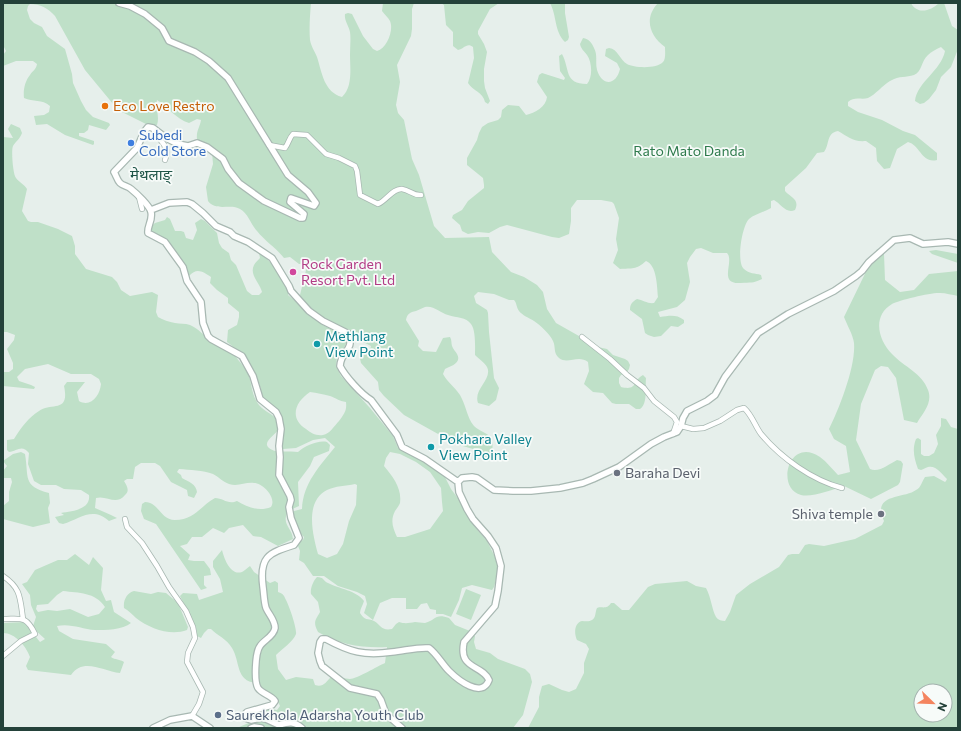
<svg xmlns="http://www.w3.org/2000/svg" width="961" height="731" viewBox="0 0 961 731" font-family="Commissioner,'Noto Sans Devanagari',sans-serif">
<rect width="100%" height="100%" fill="#e6efeb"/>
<path fill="#bfe0c8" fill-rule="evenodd" d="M3 3H311C310 15 309 28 310 40 311 46 315 52 317 57 322 73 324 92 342 97 353 87 350 68 350 55 350 47 351 39 350 32 349 26 344 21 345 14L348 13 352 14 363 36 373 49 377 51C387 48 394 30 390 21 388 17 384 14 382 11L383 3H414L412 9V29L411 36 397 65 400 82 396 105 398 113 404 120 412 159 419 175 434 226 445 238 489 237 492 252 511 272 524 277 537 285 543 292 547 309 556 323 586 340 593 346 607 349 613 355 625 359 628 361 630 365 629 369 627 372 621 375 619 378V383L621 387C638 391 632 381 643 375L646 378C645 388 648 403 640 409H636L629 404H616L612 403 603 393 593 392 584 384 589 371 588 362C578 354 568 365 559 358 553 353 556 347 553 341 550 334 540 325 534 321 529 318 522 315 519 311 516 307 517 303 514 300H509L494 294 478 292 474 296 476 303 487 310 488 313 489 332 494 378 499 388 496 400 489 406 478 403C473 389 493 379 487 367 485 363 479 359 475 355 475 348 476 330 471 324 466 317 457 318 448 315 441 313 433 305 425 307 422 308 419 310 416 311 410 312 407 314 406 320L419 341 418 346 423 351 436 352 443 338 450 337C452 340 451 343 452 346 453 349 456 352 457 354 462 363 451 366 445 369L443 374C447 382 455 387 460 395 466 405 467 418 474 426 480 432 488 432 491 439 494 444 492 454 490 457H483L473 449 456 444 404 415 384 396 379 390 378 382 361 363 359 354 370 350 371 346C362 342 355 336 347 331 333 323 303 312 300 295L307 266 304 264H299L290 257 284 258C276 248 265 241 257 231 251 225 248 213 240 209 231 203 216 212 208 201L206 187 213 164 212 152 209 149 197 139C196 131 200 127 201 120L197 119 189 123C176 119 168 107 157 100 155 108 160 116 157 125L154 126 148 125 118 110 85 70 55 16C48 8 40 4 30 4L28 6 27 10 30 19 34 23 42 27 47 36 65 49 72 74 73 83 81 101 86 110 93 117 109 123 110 125 106 130 89 125 88 130 84 133H79V136L94 141V144L93 145 65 135 47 124 36 125 34 116 44 115 49 112 50 106C42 99 33 102 24 98 23 90 25 81 30 75 33 70 36 70 37 64L33 61H16L3 66V55L6 51 3 45Z
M441 3H499L490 9 478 31V34L484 44 487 52 484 69V81L485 88 490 101 488 104 485 102C483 92 473 91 468 83L474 58 473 47C467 42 464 49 458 50L453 46V32L446 25 444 5Z
M550 3H565V13L569 37 568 40 565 42C554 31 557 16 550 3Z
M658 3H911C917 15 931 11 939 3H944L952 26 958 30V49L951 67 941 77 936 90 929 99 924 103 920 104 915 101C917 82 941 71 945 51L941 47C936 49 931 52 928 55 921 61 922 72 914 75 906 78 900 75 890 81 883 85 875 95 868 98 861 100 854 96 848 102V106L858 112 882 120 903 131 915 135 937 153V160C922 164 920 145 908 142L897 149 890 168 884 169 877 161 876 148 866 141C852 142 849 137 838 131 826 133 830 144 824 152L817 153 806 168 785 187V191C791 198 800 199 795 210 786 214 781 204 774 200L771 201V208C764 212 755 214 749 219 742 226 736 262 744 269 749 274 755 273 761 275L762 279C752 284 751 282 741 283 717 285 735 261 727 253H713L701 248 696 249 690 257 687 263 690 282 685 300 677 307 658 312 660 317C669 316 676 314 684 320V323L678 327 671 326 661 336 654 337 648 335 645 333 642 319 630 310C630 304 632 302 637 299 643 300 648 304 654 303L658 297C657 287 657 265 646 261 636 270 632 268 620 269L613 263 618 250 616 239 619 218 614 204 612 202 601 200H577L571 208V221L569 234 559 238 552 237 507 225 500 227 489 233 478 232 468 234 462 231 460 225 452 218 453 215 462 210 468 201 484 188V185L483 178 467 165V158L477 140 479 133 482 127 488 123 498 120 501 117 502 110 508 105 519 106 526 115C535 113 546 107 547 97L537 82 539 75 542 73 564 80 565 78 560 71 559 56 562 54C570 69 564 84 587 84 593 77 592 62 587 55 584 51 581 49 580 44L583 38C589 39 592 43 594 48 598 55 595 62 597 70 602 86 616 86 620 69L617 63 605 56 606 49 609 48C618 49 620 60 627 64 634 68 657 69 663 62 666 59 665 51 665 47 649 35 644 18 658 3Z
M11 124 20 128 22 133C20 139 16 141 13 146 11 150 13 175 16 178 19 182 24 184 27 189L22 211 28 221 31 222H38L58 229 72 236 75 246V254L86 269 112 277 117 282 121 290 130 296 152 292 158 295 156 312 158 317C163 320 169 322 175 323 180 324 185 323 190 325 198 328 205 337 212 341 219 346 229 350 235 356 240 362 246 369 249 376 252 386 252 396 259 405 264 412 274 413 279 423 283 433 260 440 269 448 276 454 290 450 298 452 305 446 318 440 327 442L330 445 329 451 314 457 310 466 298 482 299 506 288 511C281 525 292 527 293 539L278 546 261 537 253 536 243 525 229 528 224 533 213 528 202 537H192L187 544 180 546 190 555 188 560 194 561H204L210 569 211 575 204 576V585L207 588 201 590 156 524 144 519 141 511 142 504 145 502C159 502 160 520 175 520 195 520 200 506 215 498 223 498 228 505 237 501 247 507 259 512 271 507 277 498 263 483 254 483 245 482 238 487 229 484 223 482 219 477 213 474 203 470 190 470 179 469L177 472 181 475 182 478C189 482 196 484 197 492L194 498 188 496 187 490 171 482 160 466 155 463H141L135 467 133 479H127L124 481C127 486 130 491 125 495 116 506 107 495 96 498L95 508 111 515 117 518 109 521C92 506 80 519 63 524L59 523 55 517 64 515 61 513C72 511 91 510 89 495L81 490 64 489 56 485H41L34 481 28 464 29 453C22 444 17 451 9 452L7 450V440L14 439C20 429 29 417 39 411 51 402 70 414 64 386L67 382H85L77 392 79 401C91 408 100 395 101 384L99 379 91 374H71L48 364 25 369 17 377 19 381 31 385 35 387 34 389 3 386V372H9L13 369V363L7 349 14 340 15 335 7 332H3V137L13 138 8 129Z
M167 217 170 219 175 231H181L184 232 186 238 193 240 197 230 195 223 201 219 205 221 217 233 219 243 222 248 229 253 231 260 236 265 247 291 252 295H259L262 292C260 283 249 275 254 265 255 263 258 260 260 258L259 253C271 261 278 270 284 283 286 288 289 289 288 295L323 325 343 335 347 341 344 348 337 357 336 366 341 376 370 408 393 436 398 448 404 452 425 461 445 477 451 489 460 501 475 527 487 541 496 559 498 571 494 587 492 590 472 585 462 588 459 600 451 617 443 614H436V610L430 609 427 603 421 604 417 609H406V598H392L380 603 373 620 364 613 367 604 365 596 357 592 338 586 324 576H313L304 563 299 560 300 551 298 546 299 542 303 540 304 537C298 531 291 519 294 511L302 509C303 483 320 466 335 447L325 438 313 440 296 448 283 449C280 440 285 432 283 422 280 413 270 408 265 401 261 394 261 387 258 380 251 365 240 351 227 342L228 330 237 325 239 317V312L228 303V298L217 290 210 283 211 277C203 272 197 267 189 276L187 275V270C180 260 174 246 164 238 158 234 153 236 148 229L155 223 165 220ZM310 392C317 393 323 394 330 396 336 398 339 401 346 402 347 411 344 414 339 421 334 426 330 434 323 435 316 436 311 433 306 429 289 418 295 402 310 392ZM390 452 400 454 416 462 430 472 441 488 442 502 443 511 430 529 405 537H397C393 528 390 521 395 511 397 508 399 506 400 503 402 488 393 477 384 466L386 458ZM355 484 357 485 356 505 349 521 343 544 337 554 327 558 318 554C313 535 304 502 327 490 335 486 346 486 355 484Z
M877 249 884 254 885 280 900 292 914 290 929 274 958 271V296C952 295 946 293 940 293 933 292 899 300 892 304 872 316 878 340 892 354 904 367 922 373 928 390 933 403 923 413 917 423L904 420 896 378 888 367 881 366 875 370 861 404 856 440 870 469C879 473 889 464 897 460L901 461 903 464 900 482 898 485 871 499 844 486C834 489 811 498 801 495 775 488 789 436 820 457 827 462 832 469 838 475L850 472 846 446 834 439 829 429C839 409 856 366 854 343 853 335 847 325 844 317Z
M936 250 958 254V263L932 254 929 251Z
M941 418 946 419 951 427 958 429V728H528L539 707V697L542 686 549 684 562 690 569 692 576 689 584 673V663L589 649 586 644 577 640C574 634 574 623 582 621 585 621 589 622 592 620 596 618 595 612 597 608 602 606 607 610 611 603H614L622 610H629L648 587 655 584 687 581 696 586 706 588C711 597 712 610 716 617 718 620 722 621 725 621L730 612 736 595 750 584 779 567 788 555 792 554H799L805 545 809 544 824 546 855 539 882 525 884 521C871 493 904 499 916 490 921 488 922 481 925 477L934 476 945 482 946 481 947 479C942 474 936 465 928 467 925 468 924 469 921 470L918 469C914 458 912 449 916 439L918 438 921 440V454L924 456H929L934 453 938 444 936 435 941 426ZM921 691H945V715H921Z
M21 452 25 454C29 477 22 486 49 493L50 503 48 508 50 523 33 527 3 519V506L9 501V492L12 482 11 478H3V471L7 466 3 461 13 454Z
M222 550C224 558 230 576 242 572 244 571 247 568 250 566L254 572 270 583 275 581 278 583V592C282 593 284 595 285 598 289 605 297 628 296 634 293 642 282 649 276 655L278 669 286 680 296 677 313 679 315 685C323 688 326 682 331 677 339 676 343 679 350 679 356 679 378 666 385 663L387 647C362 648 340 645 318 632 313 622 315 621 320 612L318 602 311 594C310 589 313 581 317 577 324 577 323 581 328 583 339 589 356 590 364 601 363 605 360 609 360 613 365 621 367 618 374 621 381 625 381 631 392 629L396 624 399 622C405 624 409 623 415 622 418 622 421 623 425 623 436 620 435 613 449 618L455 625 470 631 475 636 474 642 476 649 490 653 498 659 525 669 530 674 532 682 523 715 513 728H237L253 721 256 716 266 708 277 710 280 706C275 694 270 692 259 687L258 683C235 682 241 663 232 648 227 639 218 636 211 629H208L204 633 201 638 197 636 196 628 180 596 183 593 197 594 199 600 223 592 220 579 213 567V561Z
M75 554 89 565 93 557 103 568 101 590 106 601 111 600 114 612 131 623C123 630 105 630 95 630 82 629 70 623 57 626L59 631 73 639 106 644 115 652 111 657C115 660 120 659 124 662L120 673C103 671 83 657 71 675L28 670 26 666 30 657C26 646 15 633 3 633V623L24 622 40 642 45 639 34 629 33 626 36 617 31 605 30 595 22 584 27 582 35 570 58 560H67ZM63 591C79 593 95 592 105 607L99 614 88 617 70 609 57 611 48 610 38 612 36 609 37 605 48 604 57 595Z
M466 589 481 595 471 620 456 614Z
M134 591 151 594 158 592 166 593 178 603 188 627 187 630C171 636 150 629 136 618 132 614 129 611 124 608 123 600 127 593 134 591Z"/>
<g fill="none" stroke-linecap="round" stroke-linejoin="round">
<g stroke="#a8b8b2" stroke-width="6">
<path id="minor" d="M153 128C157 141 171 144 165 160
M269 145 285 148C289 143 289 138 293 134L307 135 326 154 339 158 355 166 357 171 360 195 378 204C386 201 393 188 402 189 410 190 413 196 421 195
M139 197 142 209
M582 337 610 359 627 375 644 388 654 401 674 417 677 422 673 434
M681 426 693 429 704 428 720 421 737 410 744 408C752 415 755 426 761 434 781 458 812 480 842 488
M125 519 127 527 142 543 157 566 169 587 186 611 193 627 195 638 188 653 187 662 203 692 199 704 192 716
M3 576C21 588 20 598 23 619
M3 619C21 619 26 615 35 634L21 641 3 656"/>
</g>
<g stroke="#a8b8b2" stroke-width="8">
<path id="tertiary" d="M119 3 130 6 145 14 162 28 169 41 195 52 209 61 228 78 288 175 308 192 316 203 314 206 291 198 290 202 304 214 303 218H300L264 201 239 183 228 169 223 159 207 147 197 143 188 146 178 144 166 138 153 128 148 127 144 132 137 148 114 172C116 175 117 180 120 183 123 186 128 186 131 189 136 193 150 206 151 212 153 220 147 226 148 233L165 242 183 267 187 281 201 302 203 323 208 336 211 339 242 356 253 376 260 399 276 412 279 418 281 429 279 446 280 457 279 475 290 496 291 500 289 507 291 518 299 538 294 545C268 553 259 557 263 587 264 594 264 602 266 608 269 615 275 620 275 628 274 636 264 640 260 646 255 653 254 682 258 688 262 694 271 695 275 701L272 705 247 712 244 715 245 718 251 720 261 718 266 719 279 725C289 722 294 721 302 728
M151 210 169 203 187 202 192 204 203 213 216 226 230 232 234 236 248 242 272 258 289 286 291 291 309 311 323 321 349 334C354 352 341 350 340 366 345 376 361 394 371 400L397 435 402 447 425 459 458 482
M458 482 462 478 472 477 477 478 494 490 513 491H531L560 488 583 483 593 479 619 467 651 444 664 437 677 432 681 426 683 418 687 411 707 401 715 395 725 377 758 333 788 314 834 291 856 276 862 271 869 262 894 240 910 238 923 244 948 242 958 244
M153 728 170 720 192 716 210 728
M251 728 254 727 261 728
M402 728 386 714 381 700 377 694 350 688 322 666 320 661 318 653 320 642 322 639H326C350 652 364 656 392 652 404 651 417 647 429 648 437 654 442 664 449 671 458 680 482 699 489 680 482 664 458 670 464 642L495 606 498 591 501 566 496 548 488 536 473 519 467 509 459 492 458 482"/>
</g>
<use href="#minor" stroke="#fff" stroke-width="4.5"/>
<use href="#tertiary" stroke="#fff" stroke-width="5.5"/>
</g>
<circle fill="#e8710a" stroke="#f7fbf9" stroke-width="1.5" cx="105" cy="106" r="4"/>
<circle fill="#3f7fe0" stroke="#f7fbf9" stroke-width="1.5" cx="131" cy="143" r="4"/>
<circle fill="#d1479c" stroke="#f7fbf9" stroke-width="1.5" cx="293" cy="272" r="4"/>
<g fill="#0f9aa8" stroke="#f7fbf9" stroke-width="1.5">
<circle cx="317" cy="344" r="4"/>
<circle cx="431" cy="447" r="4"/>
</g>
<g fill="#6b7280" stroke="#f7fbf9" stroke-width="1.5">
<circle cx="617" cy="473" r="4"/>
<circle cx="881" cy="514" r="4"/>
</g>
<circle fill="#5c6f8a" stroke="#f7fbf9" stroke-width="1.5" cx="218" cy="715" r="4"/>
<g text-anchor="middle" stroke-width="3.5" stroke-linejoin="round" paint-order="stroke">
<g font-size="14" fill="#c56008" stroke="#f7fbf9" text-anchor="start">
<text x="113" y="111">Eco Love Restro</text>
</g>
<g font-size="14" fill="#366cbe" stroke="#f7fbf9" text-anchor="start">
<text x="139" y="140">Subedi<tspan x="139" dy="16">Cold Store</tspan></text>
</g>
<g font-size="14" fill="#2d7a4b" stroke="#f7fbf9">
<text x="689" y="156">Rato Mato Danda</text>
</g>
<g font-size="14" fill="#b23c85" stroke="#f7fbf9" text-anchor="start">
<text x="301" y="269">Rock Garden<tspan x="301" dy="16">Resort Pvt. Ltd</tspan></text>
</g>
<g font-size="14" fill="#0d838f" stroke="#f7fbf9" text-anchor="start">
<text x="325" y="341">Methlang<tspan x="325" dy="16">View Point</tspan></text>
<text x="439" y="444">Pokhara Valley<tspan x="439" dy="16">View Point</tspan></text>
</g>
<g font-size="14" fill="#5b616d" stroke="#f7fbf9" text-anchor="start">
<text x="625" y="478">Baraha Devi</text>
<text x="873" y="519" text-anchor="end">Shiva temple</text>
</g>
<g font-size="14" fill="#4e5e75" stroke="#f7fbf9" text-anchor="start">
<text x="226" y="720">Saurekhola Adarsha Youth Club</text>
</g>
<g font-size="15" fill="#1f5548" stroke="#f7fbf9">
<text x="151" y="180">मेथलाङ्</text>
</g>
</g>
<rect width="961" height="731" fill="none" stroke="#24423a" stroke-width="8"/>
<g transform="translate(933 703) rotate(113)"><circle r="19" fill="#f7fbf9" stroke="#a3b1ad"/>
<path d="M0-3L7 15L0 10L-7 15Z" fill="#f4845f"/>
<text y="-6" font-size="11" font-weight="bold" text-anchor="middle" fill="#24423a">N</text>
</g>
</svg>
